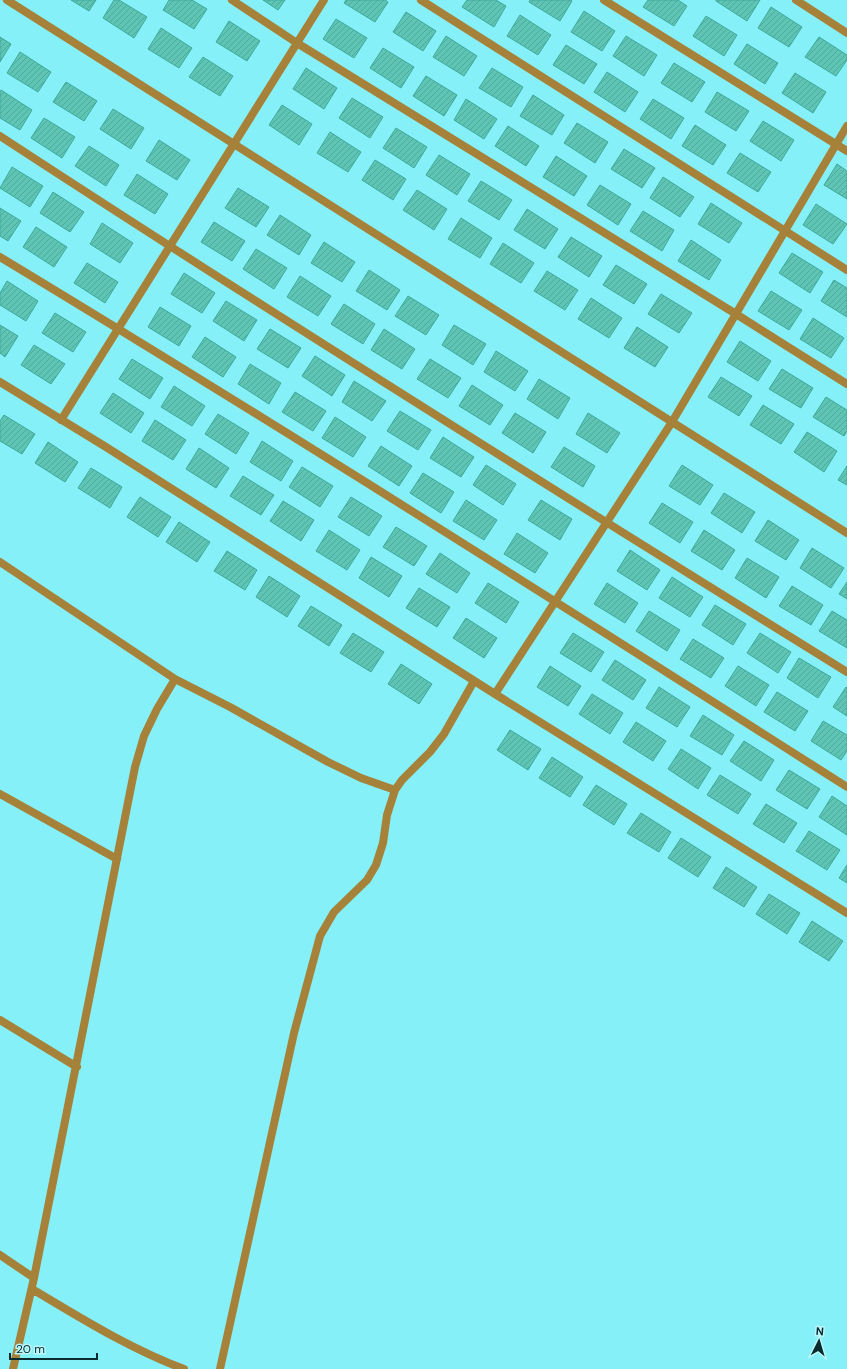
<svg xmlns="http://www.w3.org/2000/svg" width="847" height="1369" viewBox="0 0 847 1369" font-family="'DM Sans',sans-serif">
<defs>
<pattern id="building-hatch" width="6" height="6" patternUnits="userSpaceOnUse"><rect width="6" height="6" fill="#5ec5b5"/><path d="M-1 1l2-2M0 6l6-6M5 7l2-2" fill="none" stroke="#50a99c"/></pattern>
</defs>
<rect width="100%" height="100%" fill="#85f0f8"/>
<path fill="url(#building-hatch)" stroke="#3fa99a" d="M71 0H96L89 11Z
M114 0H119L147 17 134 38 103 18Z
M169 0H192L207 9 194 29 163 10Z
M263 0H285L278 10Z
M346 0H385L388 2 375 22 344 3Z
M467 0H496L506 6 494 27 462 7Z
M530 0H571L572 1 560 21 529 2Z
M648 0H678L687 6 674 26 643 7Z
M716 0H760L747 21 716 1Z
M771 7 802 27 789 47 758 28Z
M584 11 615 31 602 51 571 32Z
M406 12 436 31 423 51 393 32Z
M520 15 551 35 538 55 507 36Z
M706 16 737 35 724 56 693 36Z
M336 19 367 38 354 58 323 39Z
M229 21 260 41 247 61 216 42Z
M161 28 192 48 179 68 148 49Z
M446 36 477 56 464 76 433 57Z
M626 36 657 55 644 76 613 56Z
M0 37 11 44 0 62Z
M819 37 847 55V60L836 76 805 57Z
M747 44 778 63 765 84 734 64Z
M566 45 597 64 584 84 553 65Z
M383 48 414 67 401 88 370 68Z
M20 52 51 72 38 92 7 73Z
M203 57 233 76 220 96 189 77Z
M674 63 705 82 692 102 661 83Z
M306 68 337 88 324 109 293 89Z
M492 68 523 87 511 107 479 88Z
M607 72 638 92 625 112 594 92Z
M795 73 826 92 813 113 782 93Z
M426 76 457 95 444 116 413 96Z
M66 82 97 101 84 121 53 102Z
M1 90 32 110 20 130 0 118V92Z
M717 92 749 111 736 131 705 112Z
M533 95 564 115 552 135 520 116Z
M352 98 383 117 370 138 339 118Z
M466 99 497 119 484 139 454 120Z
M653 99 684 118 671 139 640 119Z
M282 105 312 124 299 145 269 125Z
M113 109 144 128 131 149 100 129Z
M44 118 75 137 62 158 31 138Z
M763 121 794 140 781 161 750 141Z
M577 123 608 142 595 163 564 143Z
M695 125 726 145 713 165 682 146Z
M508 126 539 146 526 166 495 146Z
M396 128 427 147 414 168 383 148Z
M330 132 361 152 348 172 317 153Z
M159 140 190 160 177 180 146 161Z
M89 146 119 165 106 186 75 166Z
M624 149 655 168 642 188 611 169Z
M740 153 771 172 758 192 727 173Z
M439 155 470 174 457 195 426 175Z
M556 156 587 176 574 196 543 177Z
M375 160 406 179 393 200 362 180Z
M837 164 847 171V199L824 185Z
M12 167 43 186 30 207 0 188Z
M137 174 168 194 155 214 124 195Z
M663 177 694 197 680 217 650 198Z
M481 181 512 200 499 220 468 201Z
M600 185 631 204 618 225 587 205Z
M238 188 269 207 256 227 225 208Z
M417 190 447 209 434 230 403 210Z
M53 192 84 212 70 232 40 213Z
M711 203 742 223 729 243 698 224Z
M816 204 847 224 833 244 803 225Z
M0 208 21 221 8 241 0 236Z
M527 209 558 229 545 249 514 230Z
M643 211 674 230 662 251 630 231Z
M280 215 311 235 299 255 267 235Z
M461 218 492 238 480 258 448 239Z
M214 222 245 241 232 261 201 242Z
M102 223 133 243 120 263 90 244Z
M36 227 67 247 54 267 23 247Z
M571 237 602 256 589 277 558 257Z
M691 240 721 260 709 280 678 261Z
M324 242 355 262 342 282 311 263Z
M503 243 534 263 521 283 490 264Z
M256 249 287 268 274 289 243 269Z
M792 253 823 272 810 293 779 273Z
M87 263 118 282 105 303 74 283Z
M616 265 647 284 634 304 603 285Z
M369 270 400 290 387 310 356 291Z
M547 271 578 290 565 310 534 291Z
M184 273 215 293 202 313 171 294Z
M300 276 331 296 318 316 287 297Z
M834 280 847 288V317L821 301Z
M7 281 38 301 26 321 0 305V293Z
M771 291 802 310 789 330 758 311Z
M661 294 692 313 679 333 648 314Z
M408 296 439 315 426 335 395 316Z
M591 298 622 318 609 338 578 319Z
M226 301 257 320 244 341 213 321Z
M344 304 375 324 363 344 331 324Z
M160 307 191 326 179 346 148 327Z
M55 313 86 332 73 352 42 333Z
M813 318 844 338 831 358 800 339Z
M0 325 18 336 5 357 0 353Z
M454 325 486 344 473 365 442 345Z
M637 327 668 347 655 367 624 348Z
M270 329 301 348 288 368 257 349Z
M384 329 415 349 402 369 371 350Z
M205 337 236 357 223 377 192 357Z
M740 341 771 361 758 381 727 362Z
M34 345 65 364 51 384 21 365Z
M496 351 528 371 515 391 484 372Z
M315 356 345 375 332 396 302 376Z
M132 359 163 378 150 399 119 379Z
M430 359 461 378 448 398 417 379Z
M250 364 281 383 269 404 238 384Z
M782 369 813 388 801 408 769 389Z
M721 377 752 396 739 416 708 397Z
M539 379 570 398 558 419 527 399Z
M354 381 386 401 372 421 342 402Z
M472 385 503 405 490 425 459 406Z
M174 386 205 406 192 426 161 407Z
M295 392 326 411 313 431 282 412Z
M113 393 144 413 131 433 100 413Z
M826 397 847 410V431L844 436 813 417Z
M763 405 794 424 781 444 750 425Z
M400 411 431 430 418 450 387 431Z
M515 413 546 432 533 453 502 433Z
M588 413 620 433 607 453 576 434Z
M218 414 249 433 236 454 205 434Z
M4 415 35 434 22 454 0 441V421Z
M335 417 366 437 353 457 322 438Z
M155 420 186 440 173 460 142 441Z
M807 432 837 451 824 472 794 452Z
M443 437 474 457 461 477 430 458Z
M262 441 293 461 281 481 250 462Z
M48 442 78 462 65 482 35 463Z
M381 446 412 466 399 486 368 466Z
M564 447 595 466 583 487 551 467Z
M199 448 229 468 216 488 186 469Z
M486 465 516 484 503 505 473 485Z
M682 465 713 485 700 505 669 486Z
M847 466V485L838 480Z
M302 467 333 486 320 507 289 487Z
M91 468 122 487 110 508 78 488Z
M423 473 454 492 441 513 410 493Z
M243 476 274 495 261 515 230 496Z
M724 493 755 512 742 533 711 513Z
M140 497 171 517 158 537 127 517Z
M351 497 382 516 369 536 338 517Z
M466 500 497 520 484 540 453 521Z
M541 500 572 519 560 540 528 520Z
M283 501 314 520 301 541 270 521Z
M662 503 693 522 680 543 649 523Z
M768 520 799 540 786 560 755 541Z
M179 522 210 542 197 562 166 542Z
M396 527 427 546 414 566 383 547Z
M329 530 360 550 347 570 316 551Z
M704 530 735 550 722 570 691 551Z
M517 533 548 553 535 573 504 554Z
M812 548 844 568 831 588 800 568Z
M630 550 660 570 647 590 617 571Z
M227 551 257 570 245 590 214 571Z
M440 553 470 573 457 593 426 574Z
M371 557 402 576 389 597 359 578Z
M747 558 779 577 766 598 735 578Z
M269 576 300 596 287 617 256 597Z
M672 577 703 597 690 617 659 598Z
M847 582V599L839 594Z
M488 583 519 602 506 623 475 603Z
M607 583 638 603 625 623 594 604Z
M792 586 823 605 811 625 779 606Z
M419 588 450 607 437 627 406 608Z
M715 605 746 624 733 645 702 625Z
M311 606 342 625 329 646 298 626Z
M649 611 680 630 667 651 636 631Z
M832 611 847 620V648L819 631Z
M466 618 497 638 484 658 453 638Z
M353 633 384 652 371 672 340 653Z
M573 633 604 652 591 672 560 653Z
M760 633 791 652 778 673 747 653Z
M693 639 724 658 711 678 680 659Z
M799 658 831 677 818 698 787 678Z
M615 660 646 680 633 700 602 680Z
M401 664 432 684 419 704 388 684Z
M550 666 581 686 568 706 537 687Z
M738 666 769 685 756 706 725 686Z
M659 687 690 707 677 727 646 708Z
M846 687 847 688V716L833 707Z
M777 692 808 711 795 731 764 712Z
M592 694 623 713 610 734 579 714Z
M703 715 734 735 722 755 690 736Z
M823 721 847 735V751L841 760 811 741Z
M636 722 666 741 653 761 623 742Z
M510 730 541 749 528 770 497 750Z
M744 741 774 760 761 781 730 761Z
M681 749 711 768 698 789 668 769Z
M552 757 583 777 570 797 539 778Z
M789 770 820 789 807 809 776 790Z
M720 775 751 794 738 814 707 795Z
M596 785 627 804 614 825 583 805Z
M832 796 847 806V835L819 817Z
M766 804 797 823 784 843 753 824Z
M641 813 671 832 659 852 627 833Z
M809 831 840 850 827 870 796 851Z
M681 838 711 857 698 877 668 858Z
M847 865V883L839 878Z
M726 867 757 887 744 907 713 888Z
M769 894 800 913 787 934 756 914Z
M812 921 843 941 829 961 799 942Z"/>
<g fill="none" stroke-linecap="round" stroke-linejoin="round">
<path stroke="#a6813a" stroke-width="8" d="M7 0 847 533
M232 0 297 43 736 314 847 384
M421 0 847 270
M604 0 847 151
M796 0 847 33
M0 136C280 319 563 496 847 672
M0 257C285 429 566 608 847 787
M0 382 106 447 495 694 847 913
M61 420 324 0
M0 562 175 679 230 707 328 762 361 778 395 790
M495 694 672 422 847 126
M0 794 117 859
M0 1020 77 1067
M0 1255 34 1278
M32 1289C81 1318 130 1349 184 1369
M13 1369 34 1278 135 767 144 736 157 709 175 679
M220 1369 294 1033 320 936 334 912 367 880 376 865 383 843 387 815 395 790 402 780 430 752 444 734 474 681"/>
</g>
<g transform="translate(819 1341) rotate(5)" stroke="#bbf6fa" stroke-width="3" paint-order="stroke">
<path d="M0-3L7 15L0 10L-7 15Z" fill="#072b2e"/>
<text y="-6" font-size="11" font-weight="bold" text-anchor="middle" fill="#072b2e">N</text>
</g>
<path d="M10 1353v6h87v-6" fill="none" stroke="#072b2e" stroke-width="2"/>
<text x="16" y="1353" font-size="12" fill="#072b2e" stroke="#bbf6fa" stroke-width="3" paint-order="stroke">20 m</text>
</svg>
